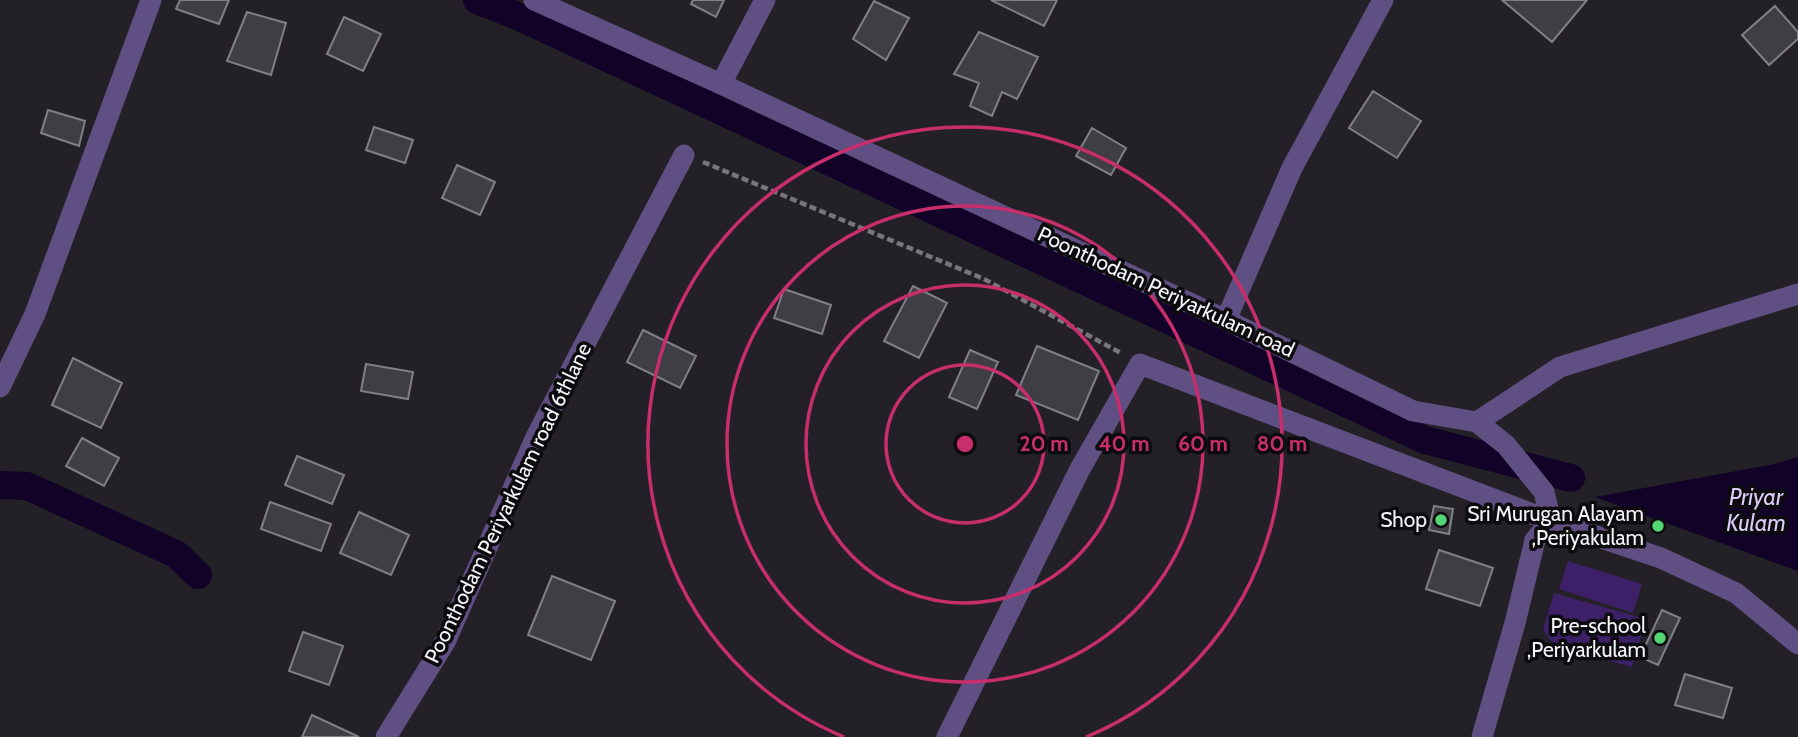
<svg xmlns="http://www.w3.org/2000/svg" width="1798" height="737" viewBox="0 0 1798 737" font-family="Cabin,sans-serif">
<rect width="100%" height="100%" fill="#232127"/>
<path fill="#3d2067" d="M1568 561 1642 584 1633 613 1559 589Z
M1554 593 1646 619 1632 667 1555 646 1543 630Z"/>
<path fill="#120227" d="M1798 457V571L1595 497 1775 464Z"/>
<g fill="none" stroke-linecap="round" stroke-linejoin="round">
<path stroke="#120227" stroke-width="28" d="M477 0 522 18 1425 440 1571 478
M0 485 27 486 176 554 198 575"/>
</g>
<path fill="#3f3e44" stroke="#817f87" stroke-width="2" d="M180 0H229L219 24 176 9Z
M693 0H724L716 17 691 4Z
M991 0H1057L1044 26Z
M1502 0H1587L1552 42Z
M874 1 909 18 886 60 853 39Z
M1775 6 1798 32V39L1769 65 1742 35Z
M247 12 286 23 271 75 227 61Z
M344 17 381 34 363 71 327 54Z
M979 32 1038 57 1017 99 1002 92 992 116 970 106 979 83 954 74Z
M1373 91 1421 121 1397 158 1349 128Z
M48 110 85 121 79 146 41 133Z
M374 127 413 140 405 163 366 150Z
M1092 128 1126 148 1111 175 1076 156Z
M457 165 495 182 480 215 442 198Z
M913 286 947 303 919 358 884 341Z
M784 289 831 305 822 334 774 318Z
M643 330 696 356 680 388 627 362Z
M1037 346 1099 371 1078 420 1016 395Z
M970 350 998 362 977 409 949 397Z
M73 358 122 383 101 428 52 405Z
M366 364 413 372 408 399 361 391Z
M82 438 119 458 104 486 66 466Z
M297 456 344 475 332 504 285 485Z
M270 502 331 524 321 551 261 529Z
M1434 506 1453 509 1449 534 1429 530Z
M359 512 409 535 391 575 340 553Z
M1439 550 1493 568 1480 606 1426 589Z
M552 576 615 601 591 660 528 635Z
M1662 610 1680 618 1658 665 1640 657Z
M303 632 343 646 329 685 289 671Z
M1685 674 1732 688 1723 718 1675 705Z
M312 715 359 737H302Z"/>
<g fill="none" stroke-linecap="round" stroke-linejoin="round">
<path stroke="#77767b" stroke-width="4.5" stroke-dasharray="7 3.5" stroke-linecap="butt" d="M703 162 984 279 1121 353"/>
<path stroke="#604f82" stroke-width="21" d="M534 0 721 84 1226 320 1413 411 1477 422 1506 445 1544 492 1551 521 1535 540 1515 623 1482 737
M721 84 765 0
M1226 320 1292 168 1383 0
M0 387 35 314 151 0
M1477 422 1560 367 1798 294
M386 737 445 642 536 437 684 155
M947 737 1080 469 1140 364 1551 521 1661 558 1736 593 1798 644"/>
</g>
<g fill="none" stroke="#c72e6b" stroke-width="3.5">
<circle cx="965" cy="444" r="79"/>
<circle cx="965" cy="444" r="159"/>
<circle cx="965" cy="444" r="238"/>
<path d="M844 737A317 317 0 1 1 1086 737"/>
</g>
<g fill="#53d673" stroke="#0c0b0e" stroke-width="2.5">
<circle cx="1441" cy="520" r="7"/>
<circle cx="1658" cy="526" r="7"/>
<circle cx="1660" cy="638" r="7"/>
</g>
<g text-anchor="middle" stroke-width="7" stroke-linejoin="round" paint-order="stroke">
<g font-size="21" fill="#f5f4f8" stroke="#0c0b0e">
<text transform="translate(1166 292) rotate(25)" y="7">Poonthodam Periyarkulam road</text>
<text transform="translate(508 503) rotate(-64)" y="7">Poonthodam Periyarkulam road 6thlane</text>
</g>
<g font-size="21" fill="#f5f4f8" stroke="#0c0b0e" text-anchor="end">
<text x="1644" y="521">Sri Murugan Alayam<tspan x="1644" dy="24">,Periyakulam</tspan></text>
<text x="1427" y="527">Shop</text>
<text x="1646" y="633">Pre-school<tspan x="1646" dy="24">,Periyarkulam</tspan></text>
</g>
<g font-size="23" font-style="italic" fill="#dacdfa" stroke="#0c0b0e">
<text x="1756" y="505">Priyar<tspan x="1756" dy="26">Kulam</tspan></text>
</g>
</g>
<circle cx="965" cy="444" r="10" fill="#c72e6b" stroke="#0c0b0e" stroke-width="3.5"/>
<g font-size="21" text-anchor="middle" font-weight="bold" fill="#c72e6b" stroke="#0c0b0e" stroke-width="7" stroke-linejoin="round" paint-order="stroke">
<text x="1044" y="451">20 m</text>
<text x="1124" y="451">40 m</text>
<text x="1203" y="451">60 m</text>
<text x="1282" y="451">80 m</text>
</g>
</svg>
